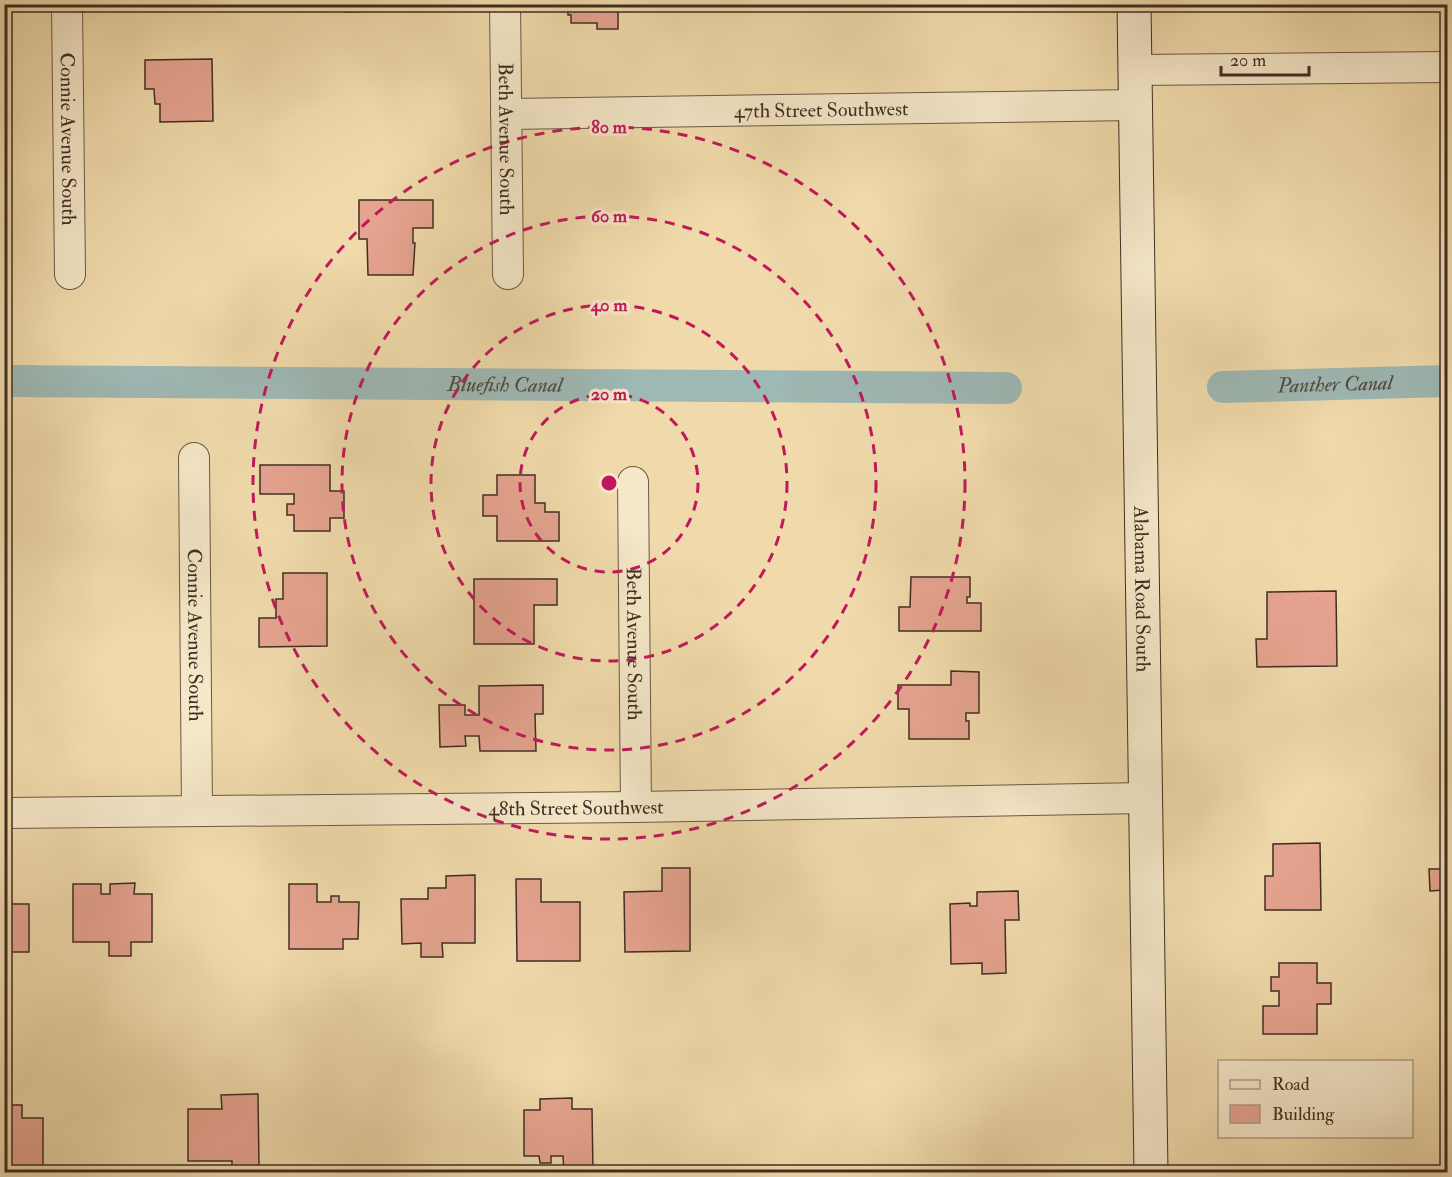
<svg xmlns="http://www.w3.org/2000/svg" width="1452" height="1177" viewBox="0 0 1452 1177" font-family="'IM FELL Double Pica',serif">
<rect width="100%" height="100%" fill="#f0daab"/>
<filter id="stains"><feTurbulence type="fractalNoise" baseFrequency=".00333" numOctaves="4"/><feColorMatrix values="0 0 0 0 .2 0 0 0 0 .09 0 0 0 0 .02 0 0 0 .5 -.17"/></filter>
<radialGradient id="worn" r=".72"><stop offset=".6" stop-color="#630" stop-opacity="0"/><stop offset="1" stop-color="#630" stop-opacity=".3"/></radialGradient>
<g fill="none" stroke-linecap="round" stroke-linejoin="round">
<g stroke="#9eb8b4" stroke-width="32">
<path id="s1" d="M4 381 1006 388"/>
<path id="s2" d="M1223 387 1448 381"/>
</g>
</g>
<path fill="#e6a490" stroke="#3f2e24" stroke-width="1.5" d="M345 4H378V11L346 12Z
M568 4H602V8H618V29H597V23H571V15H568Z
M212 59 213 121 160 122V104H155L154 89H145V60Z
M359 200H433V228H413V243H415L413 275H368L367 239H359Z
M260 465H330V491H344V518H330V531H294V515H287V504H294V494H260Z
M497 475H535V503H545V512H559V541H497V516H483V495H497Z
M283 573H327V646L259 647V618H276V599H283Z
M911 577H970V597H967V603H981V631H899V607H910Z
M474 579H557V605H534V644H474Z
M1336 591 1337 666 1257 667 1256 639H1267V592Z
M951 671 979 672V713H966V721H969V739H909V709H898V685H951Z
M543 685V714H535L536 751H480L479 736H465L466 746 440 747 439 705H465V715H479V686Z
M1443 834H1448V913H1444V890L1430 891 1429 869H1443Z
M1320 843 1321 910H1265V876H1273V844Z
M662 868H690V951L625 952 624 892 662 891Z
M475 875V943H442L443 957H421V943L402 944 401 899H428V888H446V876Z
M516 879H541V902H580V961H517Z
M135 883 134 894H152V942H131V956H109V942H73V884H101V894H110V884Z
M289 884H317V902H331V896H339V902H359L358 939H343V949H289Z
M1018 891 1019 920H1005L1006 973 982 974V963L951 964 950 904 970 903V906H977V892Z
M4 904H29V952H11V965H4Z
M1279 963H1317V983H1331V1004H1317V1034H1263V1006H1279V991H1271V977H1279Z
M258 1094 259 1166H232V1161H188V1109H222L221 1095Z
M572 1098V1109H592L593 1172H564L563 1156H551V1163H540L539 1156H524V1110H540V1099Z
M4 1105H22V1118H43V1166H26V1172H4Z"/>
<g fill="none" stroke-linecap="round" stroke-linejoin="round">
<g stroke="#6b5946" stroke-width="32">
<g id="street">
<path id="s3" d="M67 4 70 274"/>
<path id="s4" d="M505 4 508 274"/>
<path d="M1135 70 1448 67"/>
<path id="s5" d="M506 114 1135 105"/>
<path id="s6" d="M194 458 197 811"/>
<path id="s7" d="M633 482 636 807"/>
<path id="s8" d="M4 813 636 807 1145 798"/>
</g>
</g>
<g stroke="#3f2e24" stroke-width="35">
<g id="secondary">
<path id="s9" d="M1134 4 1151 1172"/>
</g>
</g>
<use href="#street" stroke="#f5e7c8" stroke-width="30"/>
<use href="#secondary" stroke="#f5e7c8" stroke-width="33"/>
</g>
<g fill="none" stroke="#c2185b" stroke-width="3" stroke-dasharray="10 8">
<circle cx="609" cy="483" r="89"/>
<circle cx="609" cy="483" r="178"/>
<circle cx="609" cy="483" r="267"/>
<circle cx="609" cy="483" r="356"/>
</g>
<g text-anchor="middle" stroke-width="6" stroke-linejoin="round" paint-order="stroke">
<g font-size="20" fill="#3f2e24" stroke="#f5e7c8">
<text dy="7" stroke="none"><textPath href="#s5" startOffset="315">47th Street Southwest</textPath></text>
<text dy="7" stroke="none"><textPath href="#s3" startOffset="135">Connie Avenue South</textPath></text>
<text dy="7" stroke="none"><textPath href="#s4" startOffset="135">Beth Avenue South</textPath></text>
<text dy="7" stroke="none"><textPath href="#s9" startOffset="585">Alabama Road South</textPath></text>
<text dy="7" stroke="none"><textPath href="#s6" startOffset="177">Connie Avenue South</textPath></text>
<text dy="7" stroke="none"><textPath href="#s7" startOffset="162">Beth Avenue South</textPath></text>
<text dy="7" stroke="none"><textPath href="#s8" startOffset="572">48th Street Southwest</textPath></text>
</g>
<g font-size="21" font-style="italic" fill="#524a41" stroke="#f5e7c8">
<text dy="7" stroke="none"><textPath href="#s2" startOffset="112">Panther Canal</textPath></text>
<text dy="7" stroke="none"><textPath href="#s1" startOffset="501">Bluefish Canal</textPath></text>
</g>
</g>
<circle cx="609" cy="483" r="9" fill="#c2185b" stroke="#f5e7c8" stroke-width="3"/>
<g font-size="18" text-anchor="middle" font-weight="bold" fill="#c2185b" stroke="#f5e7c8" stroke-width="6" stroke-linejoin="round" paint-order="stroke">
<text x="609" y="133">80 m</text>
<text x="609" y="222">60 m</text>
<text x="609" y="311">40 m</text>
<text x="609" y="400">20 m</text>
</g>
<rect width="1452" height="1177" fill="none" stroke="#f0daab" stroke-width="24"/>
<rect x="6" y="6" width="1440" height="1165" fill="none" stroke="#3f2e24" stroke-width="3"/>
<rect x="12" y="12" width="1428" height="1153" fill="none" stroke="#3f2e24" stroke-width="1.5"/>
<rect x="1218" y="1060" width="195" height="78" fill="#f5e7c8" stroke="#ac9d86" stroke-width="1.5"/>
<rect x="1230" y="1080" width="30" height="9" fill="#f5e7c8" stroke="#ac9d86" stroke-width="1.5"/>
<text x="1272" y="1090" font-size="18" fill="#3f2e24">Road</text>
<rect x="1230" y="1105" width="30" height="18" fill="#e6a490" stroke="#ac9d86" stroke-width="1.5"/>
<text x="1272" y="1120" font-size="18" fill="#3f2e24">Building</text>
<path d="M1221 66v9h88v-9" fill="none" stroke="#3f2e24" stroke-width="3"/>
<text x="1230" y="66" font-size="18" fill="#3f2e24" stroke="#f5e7c8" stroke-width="4.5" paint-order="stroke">20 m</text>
<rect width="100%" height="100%" filter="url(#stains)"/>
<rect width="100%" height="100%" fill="url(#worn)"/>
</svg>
